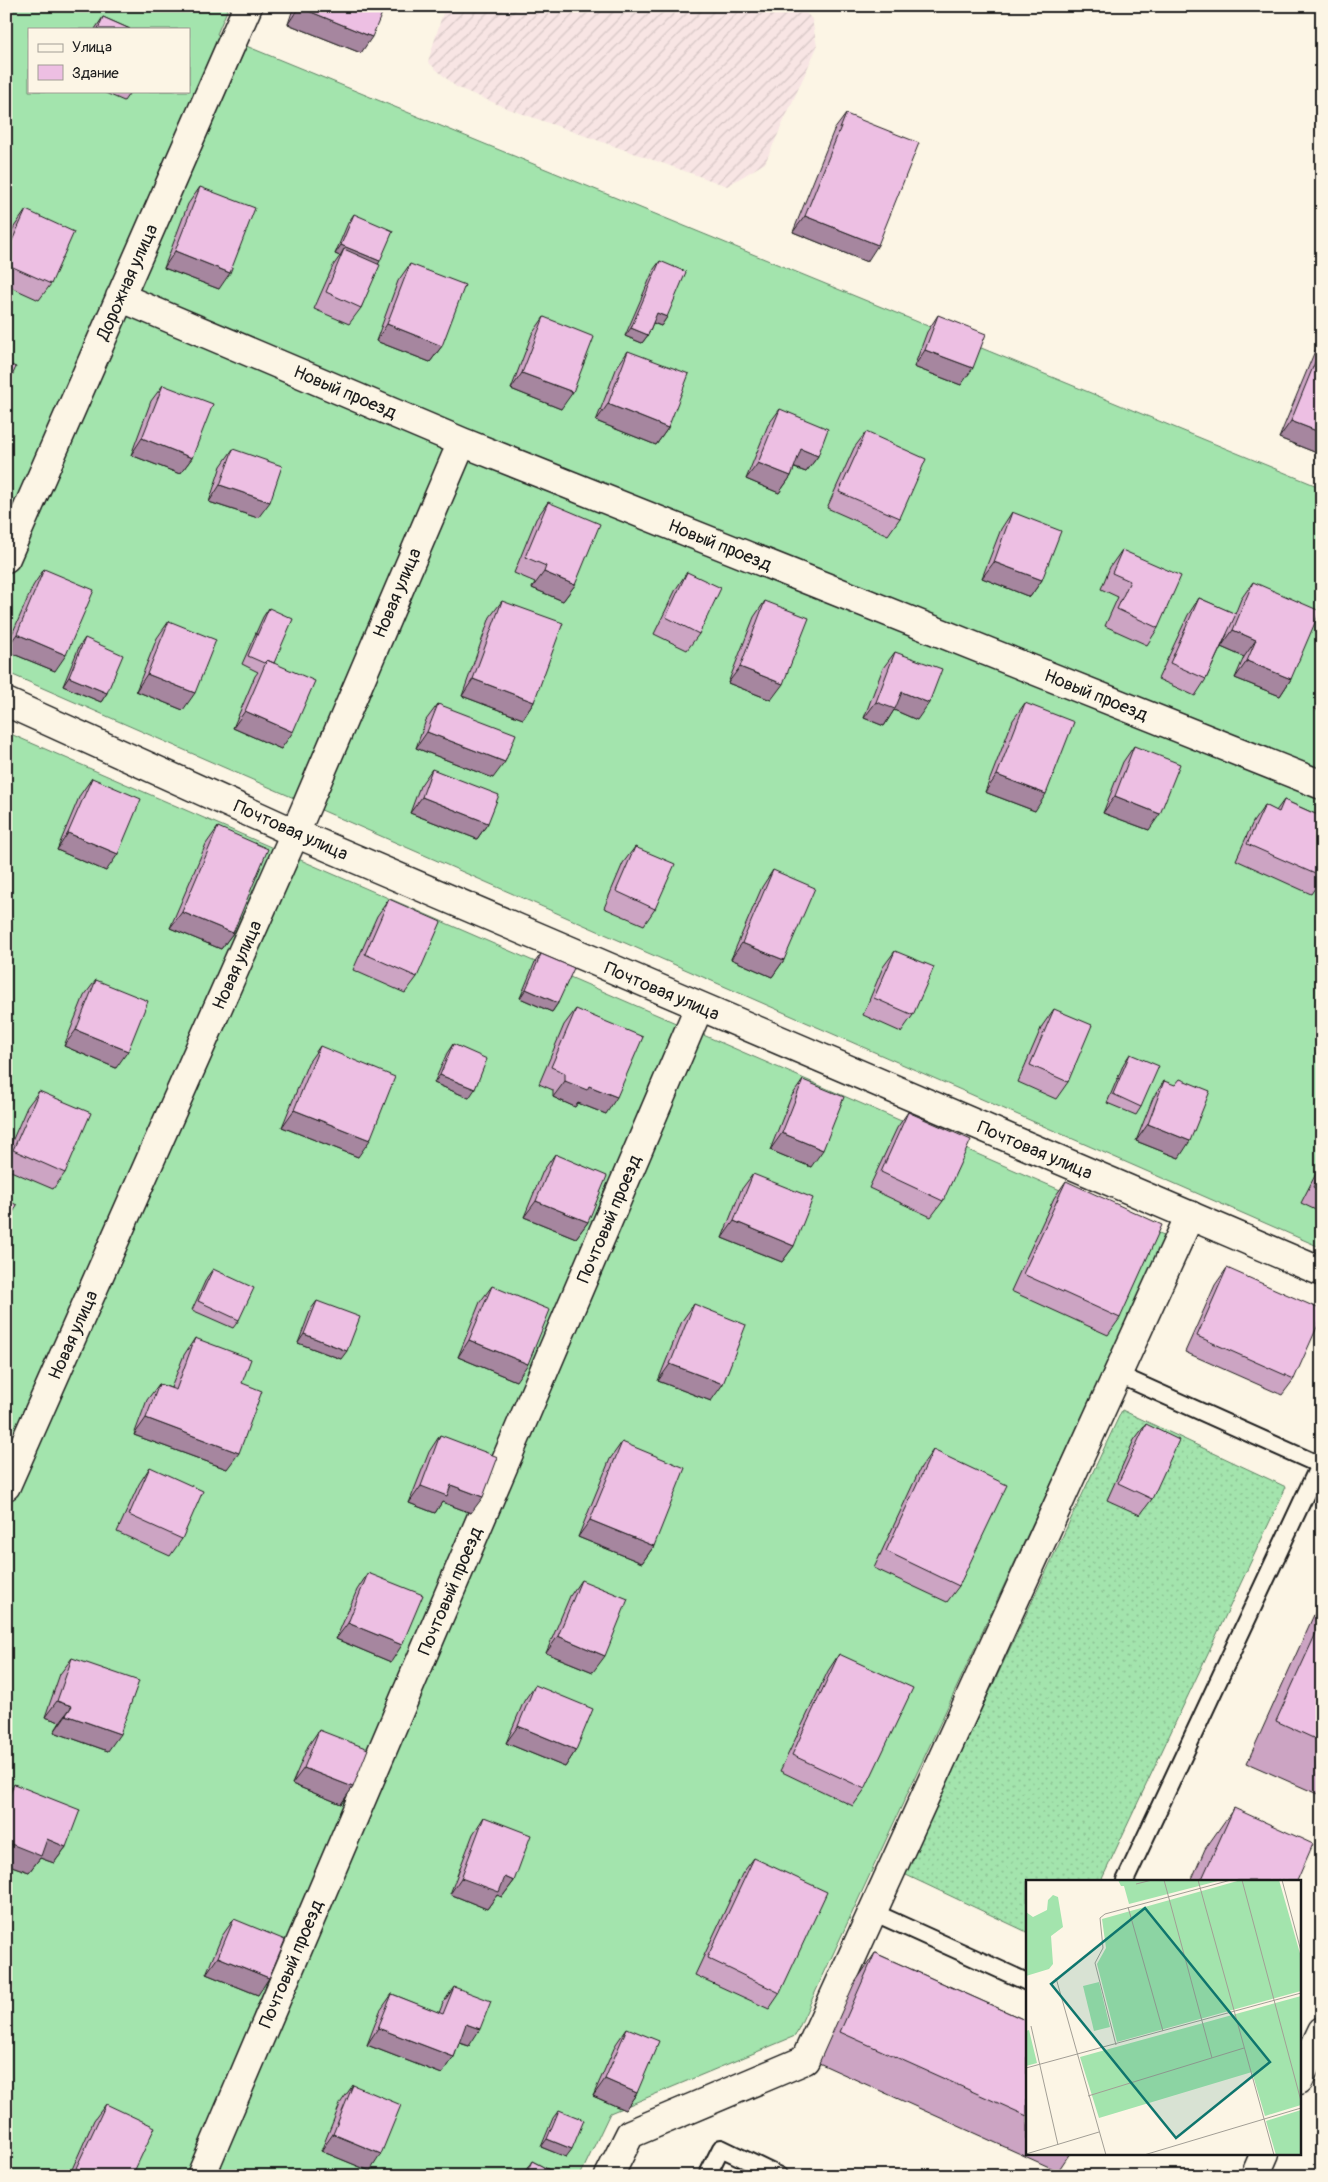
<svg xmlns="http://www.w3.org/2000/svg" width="1328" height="2182" viewBox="0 0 1328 2182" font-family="Pangolin,sans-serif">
<defs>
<pattern id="industrial-furrows" width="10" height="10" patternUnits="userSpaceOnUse" patternTransform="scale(1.25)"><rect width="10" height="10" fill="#f8e5e4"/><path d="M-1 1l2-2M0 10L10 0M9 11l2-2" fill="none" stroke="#d4c4c3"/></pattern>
<pattern id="grass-dots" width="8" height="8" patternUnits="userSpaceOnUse" patternTransform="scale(1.25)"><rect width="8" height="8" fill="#a3e4ad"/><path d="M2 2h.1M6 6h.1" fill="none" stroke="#8cc394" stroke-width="1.8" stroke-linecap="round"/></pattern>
</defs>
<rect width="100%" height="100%" fill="#fcf5e5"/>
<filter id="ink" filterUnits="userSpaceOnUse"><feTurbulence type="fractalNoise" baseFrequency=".02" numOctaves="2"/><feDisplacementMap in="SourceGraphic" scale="10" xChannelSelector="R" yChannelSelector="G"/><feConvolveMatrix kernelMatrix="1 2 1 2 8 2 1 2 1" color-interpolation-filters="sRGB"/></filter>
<g filter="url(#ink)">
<path fill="url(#industrial-furrows)" d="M445 6H799L812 19 817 47 765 163 727 186 509 109 456 87 428 62Z"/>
<path fill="url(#grass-dots)" stroke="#608064" d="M1122 1410 1286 1487 1101 1881H1027V1932L904 1874Z"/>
<path fill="#a3e4ad" stroke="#608064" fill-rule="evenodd" d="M6 6H229L217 34 1322 488V1248L6 672ZM29 29H189V91H29Z
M6 732 1166 1236 795 2036 610 2113 580 2176H6Z"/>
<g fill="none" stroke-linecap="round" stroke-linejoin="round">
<g stroke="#1c1c1c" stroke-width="20">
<path id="lane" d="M1117 1374 1322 1466
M1125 1881 1322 1459
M873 1912 1027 1982
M707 2176 721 2148 779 2176"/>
</g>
<g stroke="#1c1c1c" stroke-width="31">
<path id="street" d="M120 297 462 442 1322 785
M6 558 248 6
M6 1486 295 833 462 442
M1299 2080 1322 2031
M201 2176 699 1007
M609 2176 630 2134 805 2060 1190 1215
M1255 2176 1265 2153"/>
</g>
<g stroke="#1c1c1c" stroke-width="31">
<path id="secondary" d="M6 702 295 833 1322 1272"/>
</g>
<use href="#lane" stroke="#fcf5e5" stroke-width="16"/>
<use href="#street" stroke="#fcf5e5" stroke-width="28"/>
<use href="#secondary" stroke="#fcf5e5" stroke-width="28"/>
</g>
<path fill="#cca4c3" stroke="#1c1c1c" d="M294 6H385L361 53 288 24Z
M103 17 130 29H95Z
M101 91H131L124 101Z
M846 114 867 262 793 232 834 130Z
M200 187 219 289 164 268 188 204Z
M26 210 51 284 39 300 6 285V244L14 227Z
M354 214 378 264 361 308 349 324 314 309 333 266 340 256 335 254 348 223Z
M660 261 667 317 661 326 653 323 648 335 642 343 625 336 654 269Z
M410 264 442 346 430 362 376 341 398 281Z
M938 315 961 385 914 367 927 332Z
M544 317 561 409 511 389 532 334Z
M1322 334V455L1279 438Z
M628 351 668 428 656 445 596 421 617 367Z
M163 385 192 458 180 474 131 455 151 401Z
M780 409 818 456 806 472 794 468 791 476 779 493 746 479 768 425Z
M866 432 900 518 888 535 827 508 854 448Z
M233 449 258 518 209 502 221 466Z
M548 502 575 585 563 601 532 588 535 582 514 573 536 519Z
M1012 512 1042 580 1030 597 982 578 1001 529Z
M1122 550 1158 628 1147 645 1105 626 1118 597 1101 589 1110 567Z
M44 569 55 671 6 651V648L33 586Z
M687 572 699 634 687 650 654 634 676 589Z
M1253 582 1291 679 1280 696 1235 678 1244 657 1221 647 1227 634 1206 679 1195 696 1158 679 1188 615 1199 598 1235 614 1241 599Z
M502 601 534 702 523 719 462 696 490 617Z
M765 601 771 700 728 683 754 617Z
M269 608 274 663 281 749 233 728 255 676 258 672 242 664 263 617Z
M169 621 183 710 136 691 157 638Z
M85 638 107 693 101 702 63 686 79 647Z
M895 652 917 720 894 710 884 726 864 718 883 668Z
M1322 691V712L1315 709Z
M1025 703 1035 811 985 792 1013 720Z
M438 704 493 778 416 748 426 720Z
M1134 746 1149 830 1103 813 1123 762Z
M432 769 488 823 477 839 410 813 420 786Z
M92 778 106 871 57 850 80 795Z
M1284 800 1322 817V878L1311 894 1236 860 1253 822 1265 805 1276 811Z
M218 827 233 933 221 949 170 928 206 844Z
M635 847 655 909 644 925 604 908 623 863Z
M773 870 784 960 772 977 731 959 762 887Z
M389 899 417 977 405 993 353 970 377 916Z
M895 951 913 1015 901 1032 863 1015 883 967Z
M541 954 558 1003 552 1012 520 998 535 962Z
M96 980 116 1068 64 1046 84 996Z
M576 1009 606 1114 578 1103 575 1107 553 1097V1090L539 1084 564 1025Z
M1054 1009 1068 1082 1056 1099 1018 1082 1042 1026Z
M453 1044 469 1098 434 1083 447 1053Z
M320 1046 358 1157 282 1127 308 1063Z
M1130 1054 1141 1107 1136 1115 1107 1103 1124 1063Z
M803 1080 811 1167 770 1150 791 1097Z
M1164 1081 1179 1158 1136 1141 1153 1098Z
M39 1091 65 1173 53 1189 6 1169V1155L27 1107Z
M908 1112 943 1201 931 1217 869 1188 897 1128Z
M555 1154 588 1222 576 1238 524 1217 543 1171Z
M1322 1162V1213L1301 1203Z
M753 1174 794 1246 782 1262 722 1238 741 1190Z
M1066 1181 1120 1318 1108 1335 1011 1291 1054 1198Z
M1227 1268 1294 1379 1282 1395 1185 1352 1215 1285Z
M213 1269 239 1320 233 1328 192 1310 207 1277Z
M492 1286 516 1381 458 1357 480 1302Z
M317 1301 341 1359 298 1343 311 1309Z
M694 1304 711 1401 658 1381 682 1321Z
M195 1338 242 1383 227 1469 134 1435 147 1400 159 1384 171 1388 184 1355Z
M1146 1424 1152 1499 1140 1515 1107 1500 1134 1440Z
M440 1435 471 1513 442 1502 435 1513 409 1503 429 1452Z
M622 1442 654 1546 642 1563 578 1537 610 1459Z
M933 1450 959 1586 947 1602 874 1568 921 1467Z
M150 1467 182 1539 170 1556 117 1532 139 1484Z
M368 1573 391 1662 336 1639 357 1590Z
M581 1580 593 1672 546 1653 570 1596Z
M1322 1597V1796L1247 1763Z
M839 1654 865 1789 853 1806 780 1771 828 1671Z
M72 1658 108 1751 54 1732 60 1722 45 1717 60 1674Z
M535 1685 576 1750 565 1767 506 1743 524 1701Z
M319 1730 353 1787 341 1804 292 1784 308 1746Z
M14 1784 66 1847 54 1863 40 1858 29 1872 6 1864V1796Z
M1234 1808 1297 1881H1191L1205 1849Z
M484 1817 514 1881 502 1897 497 1895 487 1909 450 1894 473 1834Z
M754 1858 780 1993 769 2009 695 1975 742 1874Z
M234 1919 258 1995 206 1974 222 1936Z
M875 1953 1027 2021V2153H1070L1058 2171 819 2063 854 1984Z
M454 1987 469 2046 459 2043 454 2057 442 2074 367 2045 380 2011 392 1994 439 2013 443 2003Z
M627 2028 637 2093 625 2110 593 2096 616 2044Z
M353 2085 370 2171 321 2151 341 2102Z
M106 2104 132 2176H69L94 2120Z
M559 2110 566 2157 541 2147 553 2118Z
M532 2161 561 2176H522Z"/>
<path fill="#a6869f" stroke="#1c1c1c" d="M299 7 372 37 361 53 288 24Z
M805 216 878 245 867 262 793 232Z
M341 245 380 261 375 270 344 249 340 256 335 254Z
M175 251 230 273 219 289 164 268Z
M657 313 667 317 661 326 651 322Z
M387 324 442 346 430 362 376 341Z
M631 328 648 335 642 343 625 336Z
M925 350 973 368 961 385 914 367Z
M522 373 573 392 561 409 511 389Z
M608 404 668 428 656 445 596 421Z
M1291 421 1322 433V455L1279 438Z
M142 438 192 458 180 474 131 455Z
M801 449 818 456 806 472 790 466Z
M758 463 791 476 779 493 746 479Z
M220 485 270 502 258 518 209 502Z
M994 562 1042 580 1030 597 982 578Z
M544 572 575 585 563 601 532 588Z
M1233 630 1256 640 1244 657 1221 647Z
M17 634 66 655 55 671 6 651V649Z
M1247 661 1291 679 1280 696 1235 678Z
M740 667 783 684 771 700 728 683Z
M147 674 195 693 183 710 136 691Z
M69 677 107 693 101 702 63 686Z
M473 679 534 702 523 719 462 696Z
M902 692 929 703 917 720 894 710 884 726 864 718 876 702Z
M1322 699V712L1315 709Z
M245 711 293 732 281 749 233 728Z
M427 732 505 762 493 778 416 748Z
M997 775 1046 794 1035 811 985 792Z
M1115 796 1160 814 1149 830 1103 813Z
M422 797 488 823 477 839 410 813Z
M68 833 118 854 106 871 57 850Z
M182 912 233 933 221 949 170 928Z
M742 943 784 960 772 977 731 959Z
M526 989 558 1003 552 1012 520 998Z
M76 1030 128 1051 116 1068 64 1046Z
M440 1075 475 1089 469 1098 434 1083Z
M565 1081 589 1086 617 1097 606 1114 578 1103 575 1107 553 1097Z
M294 1110 370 1140 358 1157 282 1127Z
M1148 1124 1190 1141 1179 1158 1136 1141Z
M782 1133 823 1150 811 1167 770 1150Z
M536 1201 588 1222 576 1238 524 1217Z
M734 1221 794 1246 782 1262 722 1238Z
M304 1334 347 1351 341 1359 298 1343Z
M469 1340 528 1364 516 1381 458 1357Z
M670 1364 723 1384 711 1401 658 1381Z
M146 1418 239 1453 227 1469 134 1435Z
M451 1485 483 1497 471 1513 442 1502 435 1513 409 1503 421 1486Z
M590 1520 654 1546 642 1563 578 1537Z
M348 1623 402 1645 391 1662 336 1639Z
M558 1636 605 1656 593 1672 546 1653Z
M57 1701 72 1706 60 1722 45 1717Z
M66 1715 120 1734 108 1751 54 1732Z
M518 1726 576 1750 565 1767 506 1743Z
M304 1768 353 1787 341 1804 292 1784Z
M47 1839 66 1847 54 1863 40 1858 29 1872 6 1864V1842Z
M505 1877 514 1881 502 1897 497 1895 487 1909 450 1894 461 1878Z
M218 1957 269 1978 258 1995 206 1974Z
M466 2024 480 2029 469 2046 455 2041Z
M378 2028 454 2057 442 2074 367 2045Z
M605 2079 637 2093 625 2110 593 2096Z
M333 2134 381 2154 370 2171 321 2151Z
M547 2139 572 2149 566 2157 541 2147Z"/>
<path fill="#edbfe3" stroke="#1c1c1c" d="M299 6H385L372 37 299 7Z
M103 17 130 29H98Z
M846 114 919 143 878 245 805 216Z
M200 187 255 208 230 273 175 251Z
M26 210 74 232 51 284 6 264V254Z
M354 214 393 231 380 261 341 245Z
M344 249 380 265 361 308 326 292Z
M660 261 686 272 667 317 657 313 648 335 631 328Z
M410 264 465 285 442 346 387 324Z
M938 315 986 334 973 368 925 350Z
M544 317 594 337 573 392 522 373Z
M1322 345V433L1291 421Z
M628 351 689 374 668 428 608 404Z
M6 363 16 367 6 389Z
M163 385 213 404 192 458 142 438Z
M780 409 828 429 818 456 801 449 791 476 758 463Z
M866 432 926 459 900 518 839 492Z
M233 449 282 466 270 502 220 485Z
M548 502 600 524 575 585 544 572 546 566 525 557Z
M1012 512 1061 531 1042 580 994 562Z
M1122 550 1181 576 1158 628 1117 609 1130 581 1112 573Z
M44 569 94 590 66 655 17 634Z
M687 572 721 588 699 634 666 617Z
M1253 582 1320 611 1291 679 1247 661 1256 640 1233 630Z
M1199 598 1236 614 1206 679 1170 663Z
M502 601 563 623 534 702 473 679Z
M765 601 809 618 783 684 740 667Z
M269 608 293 619 274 663 267 660 264 663 248 656Z
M169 621 216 640 195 693 147 674Z
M85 638 123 655 107 693 69 677Z
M895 652 942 669 929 703 902 692 895 709 876 702Z
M267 660 315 681 293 732 245 711Z
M1025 703 1074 722 1046 794 997 775Z
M438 704 516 734 505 762 427 732Z
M1134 746 1180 764 1160 814 1115 796Z
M432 769 499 795 488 823 422 797Z
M92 778 141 799 118 854 68 833Z
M1284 800 1322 817V877L1247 844 1265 805 1279 812Z
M218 827 268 849 233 933 182 912Z
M635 847 675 864 655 909 616 891Z
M773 870 815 888 784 960 742 943Z
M389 899 441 922 417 977 365 954Z
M895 951 934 967 913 1015 874 998Z
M541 954 574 968 558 1003 526 989Z
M96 980 148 1001 128 1051 76 1030Z
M576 1009 643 1037 617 1097 589 1086 587 1090 565 1081V1073L551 1067Z
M1054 1009 1092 1025 1068 1082 1030 1065Z
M453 1044 487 1059 475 1089 440 1075Z
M320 1046 395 1077 370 1140 294 1110Z
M1130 1054 1159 1066 1141 1107 1113 1094Z
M1180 1079 1210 1091 1190 1141 1148 1124 1164 1081 1175 1085Z
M803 1080 844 1097 823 1150 782 1133Z
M39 1091 91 1113 65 1173 13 1150Z
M908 1112 971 1140 943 1201 881 1172Z
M555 1154 607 1176 588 1222 536 1201Z
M1322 1169V1191L1313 1187Z
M753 1174 813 1198 794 1246 734 1221Z
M1066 1181 1162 1225 1120 1318 1023 1274Z
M6 1200 17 1205 6 1226Z
M1227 1268 1322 1310V1316L1294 1379 1197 1336Z
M213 1269 254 1288 239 1320 198 1301Z
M492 1286 550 1310 528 1364 469 1340Z
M317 1301 360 1317 347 1351 304 1334Z
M694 1304 746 1325 723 1384 670 1364Z
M195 1338 251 1359 242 1383 262 1391 239 1453 146 1418 159 1384 176 1390Z
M1146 1424 1179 1440 1152 1499 1118 1483Z
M440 1435 498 1457 483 1497 451 1485 447 1496 421 1486Z
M622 1442 685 1468 654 1546 590 1520Z
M933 1450 1007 1485 959 1586 886 1551Z
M150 1467 203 1491 182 1539 129 1515Z
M368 1573 423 1595 402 1645 348 1623Z
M581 1580 628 1599 605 1656 558 1636Z
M1322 1620V1742L1276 1721Z
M839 1654 913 1688 865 1789 792 1755Z
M72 1658 139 1681 120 1734 66 1715 72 1706 57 1701Z
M535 1685 593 1709 576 1750 518 1726Z
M319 1730 368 1749 353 1787 304 1768Z
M14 1784 80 1810 66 1847 47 1839 41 1856 6 1842V1805Z
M1234 1808 1313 1844 1297 1881H1201Z
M484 1817 531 1835 514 1881 505 1877 499 1892 461 1878Z
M754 1858 827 1892 780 1993 707 1958Z
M234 1919 285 1940 269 1978 218 1957Z
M6 1934 10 1936 6 1945Z
M875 1953 1027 2021V2116L840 2032Z
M454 1987 491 2001 480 2029 466 2024 454 2057 378 2028 392 1994 443 2014Z
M627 2028 659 2041 637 2093 605 2079Z
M353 2085 401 2105 381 2154 333 2134Z
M106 2104 155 2127 132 2176H92L76 2168Z
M559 2110 584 2120 572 2149 547 2139Z
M532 2161 561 2176H525Z"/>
</g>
<g text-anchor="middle" stroke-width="4" stroke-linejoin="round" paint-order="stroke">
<g font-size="18" fill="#1c1c1c" stroke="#fcf5e5">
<text transform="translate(127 282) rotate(-66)" y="6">Дорожная улица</text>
<text transform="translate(345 392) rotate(23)" y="6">Новый проезд</text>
<text transform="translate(720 545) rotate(22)" y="6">Новый проезд</text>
<text transform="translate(397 593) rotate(-67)" y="6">Новая улица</text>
<text transform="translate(1096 695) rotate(22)" y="6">Новый проезд</text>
<text transform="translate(291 830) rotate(24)" y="6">Почтовая улица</text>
<text transform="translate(237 965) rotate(-66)" y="6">Новая улица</text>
<text transform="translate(662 991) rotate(23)" y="6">Почтовая улица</text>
<text transform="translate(1035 1150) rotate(23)" y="6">Почтовая улица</text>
<text transform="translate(609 1219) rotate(-67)" y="6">Почтовый проезд</text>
<text transform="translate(73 1335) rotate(-66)" y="6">Новая улица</text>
<text transform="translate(450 1591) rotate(-67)" y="6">Почтовый проезд</text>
<text transform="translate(291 1964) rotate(-67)" y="6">Почтовый проезд</text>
</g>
</g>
<g transform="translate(1026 1880)">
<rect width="275" height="275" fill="#fcf5e5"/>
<path d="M73 102 84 147 68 151 57 106Z" fill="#a3e4ad"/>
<path d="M27 15 32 17 37 47 25 56 27 84 23 89 0 96V32L7 37 21 30 22 20Z" fill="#a3e4ad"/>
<path d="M92 0H196L103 24 98 6H95ZM215 0H253L275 77V111L91 162 71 84 80 68 76 39ZM275 116V225L239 236 226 192 73 238 54 177ZM3 150 11 183 0 186V151ZM275 230V275H250L240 241Z" fill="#a3e4ad"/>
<path fill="none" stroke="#a29e95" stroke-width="1" d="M138 0 186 178M172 0 248 275M216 0 275 221M256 0 275 71M110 4 126 0M102 27 137 151M30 98 80 275M5 146 32 265M90 165 69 83 77 68 74 38 79 34 205 0M0 188 275 113M62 216 218 168M0 274 73 252M118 275 275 228"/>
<path fill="#0f766e" fill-opacity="0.15" stroke="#0f766e" stroke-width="2.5" d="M119 28 244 182 150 258 25 104Z"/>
<rect width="275" height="275" fill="none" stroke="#1c1c1c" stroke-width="2.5"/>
</g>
<rect width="1328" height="2182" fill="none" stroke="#fcf5e5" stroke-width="25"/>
<rect x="12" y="12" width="1303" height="2157" fill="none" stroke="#1c1c1c" stroke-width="2" filter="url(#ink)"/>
<rect x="28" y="28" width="162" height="65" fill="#fcf5e5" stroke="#a29e95"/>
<rect x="38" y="44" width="25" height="8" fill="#fcf5e5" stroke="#a29e95"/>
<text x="72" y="52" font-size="15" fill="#1c1c1c">Улица</text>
<rect x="38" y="65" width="25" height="15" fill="#edbfe3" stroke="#a29e95"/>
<text x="72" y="78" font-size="15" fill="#1c1c1c">Здание</text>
</svg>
